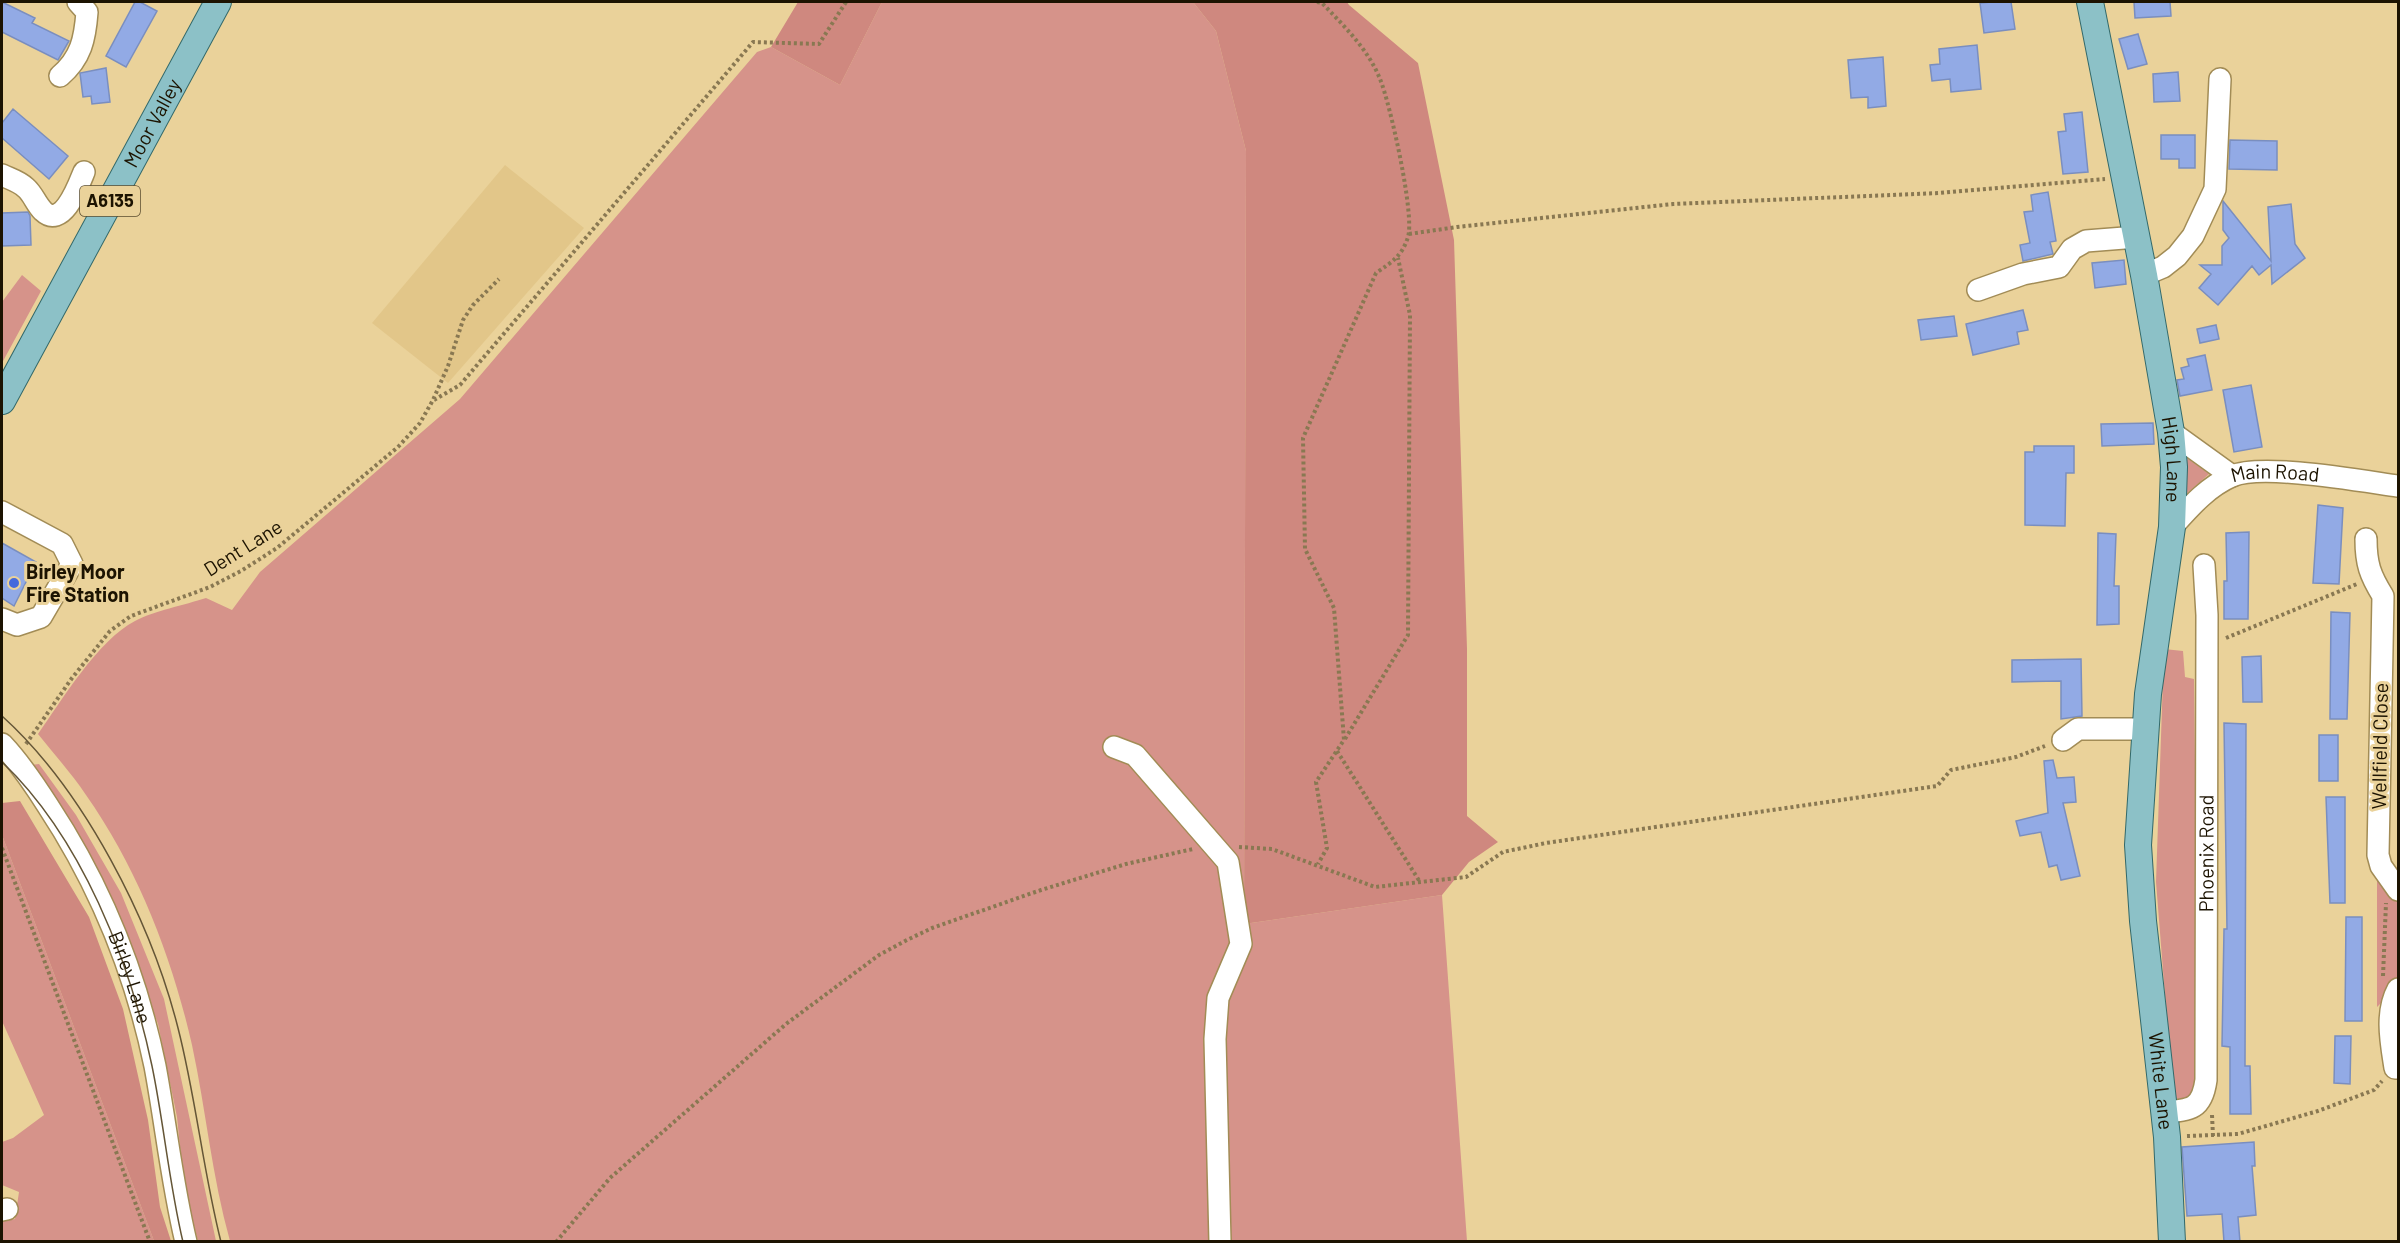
<svg xmlns="http://www.w3.org/2000/svg" width="2400" height="1243" viewBox="0 0 2400 1243" font-family="Barlow,sans-serif">
<rect width="100%" height="100%" fill="#ead29a"/>
<path fill="#e2c689" d="M505 165 584 228 448 383 372 323Z"/>
<path fill="#d6938a" d="M882 2H1193L1216 31 1246 151 1244 924 1442 895 1467 1241H230C212 1177 206 1110 192 1045 172 957 138 869 86 795 72 774 54 754 38 734 62 700 98 640 135 621 153 611 185 605 206 598L232 610 260 572 460 399 757 52 771 47 840 85Z
M22 275 41 291 2 363V302Z
M2184 456 2209 474 2184 496Z
M2164 649 2183 651 2185 677 2194 679 2199 1082 2192 1097 2185 1102 2173 1097 2156 882Z
M39 764 76 815 121 893 164 999 216 1241H198L184 1187 177 1117 158 1024 122 926 31 765Z
M2 835 154 1241H2V1221L15 1219 19 1192 2 1185V1142L13 1138 44 1115 2 1021Z
M2377 872 2398 873V978L2388 996 2377 1007Z"/>
<path fill="#cf887f" d="M798 2H882L840 85 771 47Z
M1193 2H1347L1349 5 1418 63 1454 240 1467 649V816L1498 842 1469 862 1442 895 1244 924 1246 151 1216 31Z
M20 801 89 917 123 1009 148 1120 160 1207 171 1241H154L2 835V803Z"/>
<path fill="#92aae5" stroke="#7a8ebf" stroke-width="1.5" d="M2 2 35 18 32 23 69 41 58 60 2 32Z
M135 2H140L157 11 126 67 106 56Z
M1992 2H2011L2015 29 1984 33 1980 3Z
M2134 2H2170L2171 16 2135 18Z
M2138 34 2147 64 2128 69 2119 39Z
M1977 45 1981 89 1951 92 1950 79 1932 81 1930 65 1940 64 1939 49Z
M1883 57 1886 106 1868 108V97L1851 98 1848 60Z
M106 68 110 102 92 104 91 96 83 97 80 73Z
M2178 72 2180 101 2154 102 2153 74Z
M13 109 68 156 49 179 2 138V123Z
M2082 112 2088 172 2063 174 2058 132 2066 131 2064 114Z
M2161 135H2195V168H2179V159H2161Z
M2230 140 2277 141V170L2229 169Z
M2048 192 2056 241 2050 242 2053 254 2023 261 2020 245 2030 243 2024 212 2033 211 2031 195Z
M2223 201 2271 261 2268 207 2291 204 2295 244 2305 258 2272 284 2271 265 2259 275 2252 266 2218 305 2199 288 2211 274 2200 265H2222V246L2229 238 2223 230Z
M28 212 30 216 31 245 2 246V213Z
M2124 260 2126 284 2095 288 2092 263Z
M2023 310 2028 330 2017 332 2019 344 1973 355 1966 324Z
M1954 316 1957 336 1921 340 1918 320Z
M2216 325 2219 339 2200 343 2197 329Z
M2205 355 2212 390 2180 396 2177 380 2184 379 2181 368 2189 366 2187 359Z
M2251 385 2262 447 2234 452 2223 390Z
M2153 423 2154 444 2102 446 2101 424Z
M2034 446H2074V473H2066L2065 526 2025 525V452H2034Z
M2318 505 2343 508 2339 584 2313 583Z
M2249 532 2248 619H2224V581H2227L2226 533Z
M2098 533 2116 534 2114 586H2119V624L2097 625Z
M2 543 36 562 14 606 2 598Z
M2331 612 2350 613 2347 719H2330Z
M2261 656 2262 702H2243L2242 657Z
M2081 659 2082 716 2061 719V681L2012 682V660Z
M2224 723 2246 724 2245 1066H2250L2251 1114H2230V1047L2222 1046 2224 929H2227Z
M2319 735H2338V781H2319Z
M2053 760 2057 778 2074 777 2076 802 2063 803 2080 876 2061 880 2057 865 2049 867 2041 832 2020 836 2016 821 2048 813 2044 761Z
M2326 797H2345V903H2330Z
M2346 917H2362V1021H2345Z
M2335 1036H2351L2350 1084 2334 1083Z
M2254 1142 2255 1166H2252L2256 1215 2238 1217 2240 1242H2224L2222 1214 2187 1216 2182 1147Z"/>
<g fill="none" stroke-linecap="round" stroke-linejoin="round">
<g stroke="#a28c56" stroke-width="24">
<g id="minor">
<path d="M60 76C81 58 85 39 87 12L78 2"/>
<path d="M2 175C10 179 19 181 26 188 33 194 36 204 43 211 63 230 79 184 84 172"/>
<path d="M2144 275 2163 267 2177 256 2193 236 2215 189 2220 79"/>
<path d="M1978 290 2023 274 2059 267 2072 249 2086 241 2137 237"/>
<path d="M2171 432 2232 476"/>
<path d="M2 512 62 544 72 564 41 617 17 625 2 619"/>
<path id="s1" d="M2172 527C2190 507 2207 487 2232 476 2262 463 2362 481 2398 486"/>
<path d="M2366 539C2366 564 2370 575 2383 596L2378 855 2381 866 2398 890"/>
<path d="M2063 740 2078 729H2146"/>
<path id="s2" d="M2 744C20 763 34 784 48 806 100 885 136 974 155 1066 166 1125 172 1184 186 1242"/>
<path d="M1114 747 1135 755 1228 862 1241 944 1218 998 1215 1039 1220 1242"/>
<path d="M2398 989C2385 1013 2391 1042 2395 1068H2398"/>
<path id="s3" d="M2165 1112C2191 1110 2202 1109 2206 1080L2207 615 2204 565"/>
<path d="M2 1210 7 1209"/>
</g>
</g>
<g stroke="#33696a" stroke-width="28">
<g id="major">
<path id="s4" d="M2090 2 2144 275 2171 432 2174 467 2172 527 2148 694 2138 845 2143 921 2167 1137 2172 1242"/>
<path id="s5" d="M2 401 218 2"/>
</g>
</g>
<path stroke="#897852" stroke-width="4" stroke-dasharray="3 3" stroke-linecap="butt" d="M1317 2 1322 3C1344 26 1368 49 1380 79 1390 103 1415 215 1408 237 1402 256 1392 262 1376 273L1303 438 1305 549 1334 608 1344 740 1316 782 1327 848 1318 864
M1409 234 1457 227 1673 204 1939 193 2105 179
M434 400 460 385 753 42 819 44 846 2
M2226 638 2357 584
M1345 739 1408 635 1410 315 1398 258
M26 744 72 678 110 631 131 616 210 587 241 571 277 548 398 447 420 423 433 400 448 366 463 320 473 305 499 279
M1337 751 1420 882
M1239 847 1272 849 1375 887 1466 877 1503 852 1546 843 1937 786 1951 770 2016 757 2045 746
M2 848 150 1242
M2383 976 2386 903
M2212 1115 2213 1136
M2187 1136 2238 1134 2318 1111 2374 1090 2382 1081
M556 1242 610 1178 786 1024 879 955 907 940 932 928 1041 890 1126 864 1193 849"/>
<use href="#minor" stroke="#fff" stroke-width="21"/>
<use href="#major" stroke="#8cc1c7" stroke-width="26"/>
<path stroke="#655637" stroke-width="1.5" d="M2 716C84 790 151 921 178 1028 196 1098 203 1171 221 1242
M2 762C81 837 130 961 152 1066 164 1124 169 1183 183 1242"/>
</g>
<circle fill="#4569dc" stroke="#ead29a" stroke-width="2" cx="14" cy="583" r="6"/>
<g text-anchor="middle" stroke-width="6" stroke-linejoin="round" paint-order="stroke">
<rect fill="#ead29a" stroke="#5a4c2f" stroke-width="1.5" x="80" y="186" width="60" height="30" rx="4.5"/>
<g font-size="18" font-weight="bold" fill="#1c1301">
<text x="110" y="207">A6135</text>
</g>
<g font-size="20" fill="#1c1301" stroke="#ead29a">
<text dy="7" stroke="none"><textPath href="#s5" startOffset="316">Moor Valley</textPath></text>
<text dy="7" stroke="none"><textPath href="#s4" startOffset="465">High Lane</textPath></text>
<text dy="7" stroke="none"><textPath href="#s1" startOffset="123">Main Road</textPath></text>
<text transform="translate(243 548) rotate(-32)" y="7">Dent Lane</text>
<text transform="translate(2380 746) rotate(-89)" y="7">Wellfield Close</text>
<text dy="7" stroke="none"><textPath href="#s3" startOffset="286">Phoenix Road</textPath></text>
<text dy="7" stroke="none"><textPath href="#s2" startOffset="268">Birley Lane</textPath></text>
<text dy="7" stroke="none"><textPath href="#s4" startOffset="1090">White Lane</textPath></text>
</g>
<g font-size="20" font-weight="bold" fill="#1c1301" stroke="#ead29a" text-anchor="start">
<text x="26" y="579">Birley Moor<tspan x="26" dy="23">Fire Station</tspan></text>
</g>
</g>
<rect width="2400" height="1243" fill="none" stroke="#1c1301" stroke-width="6"/>
</svg>
